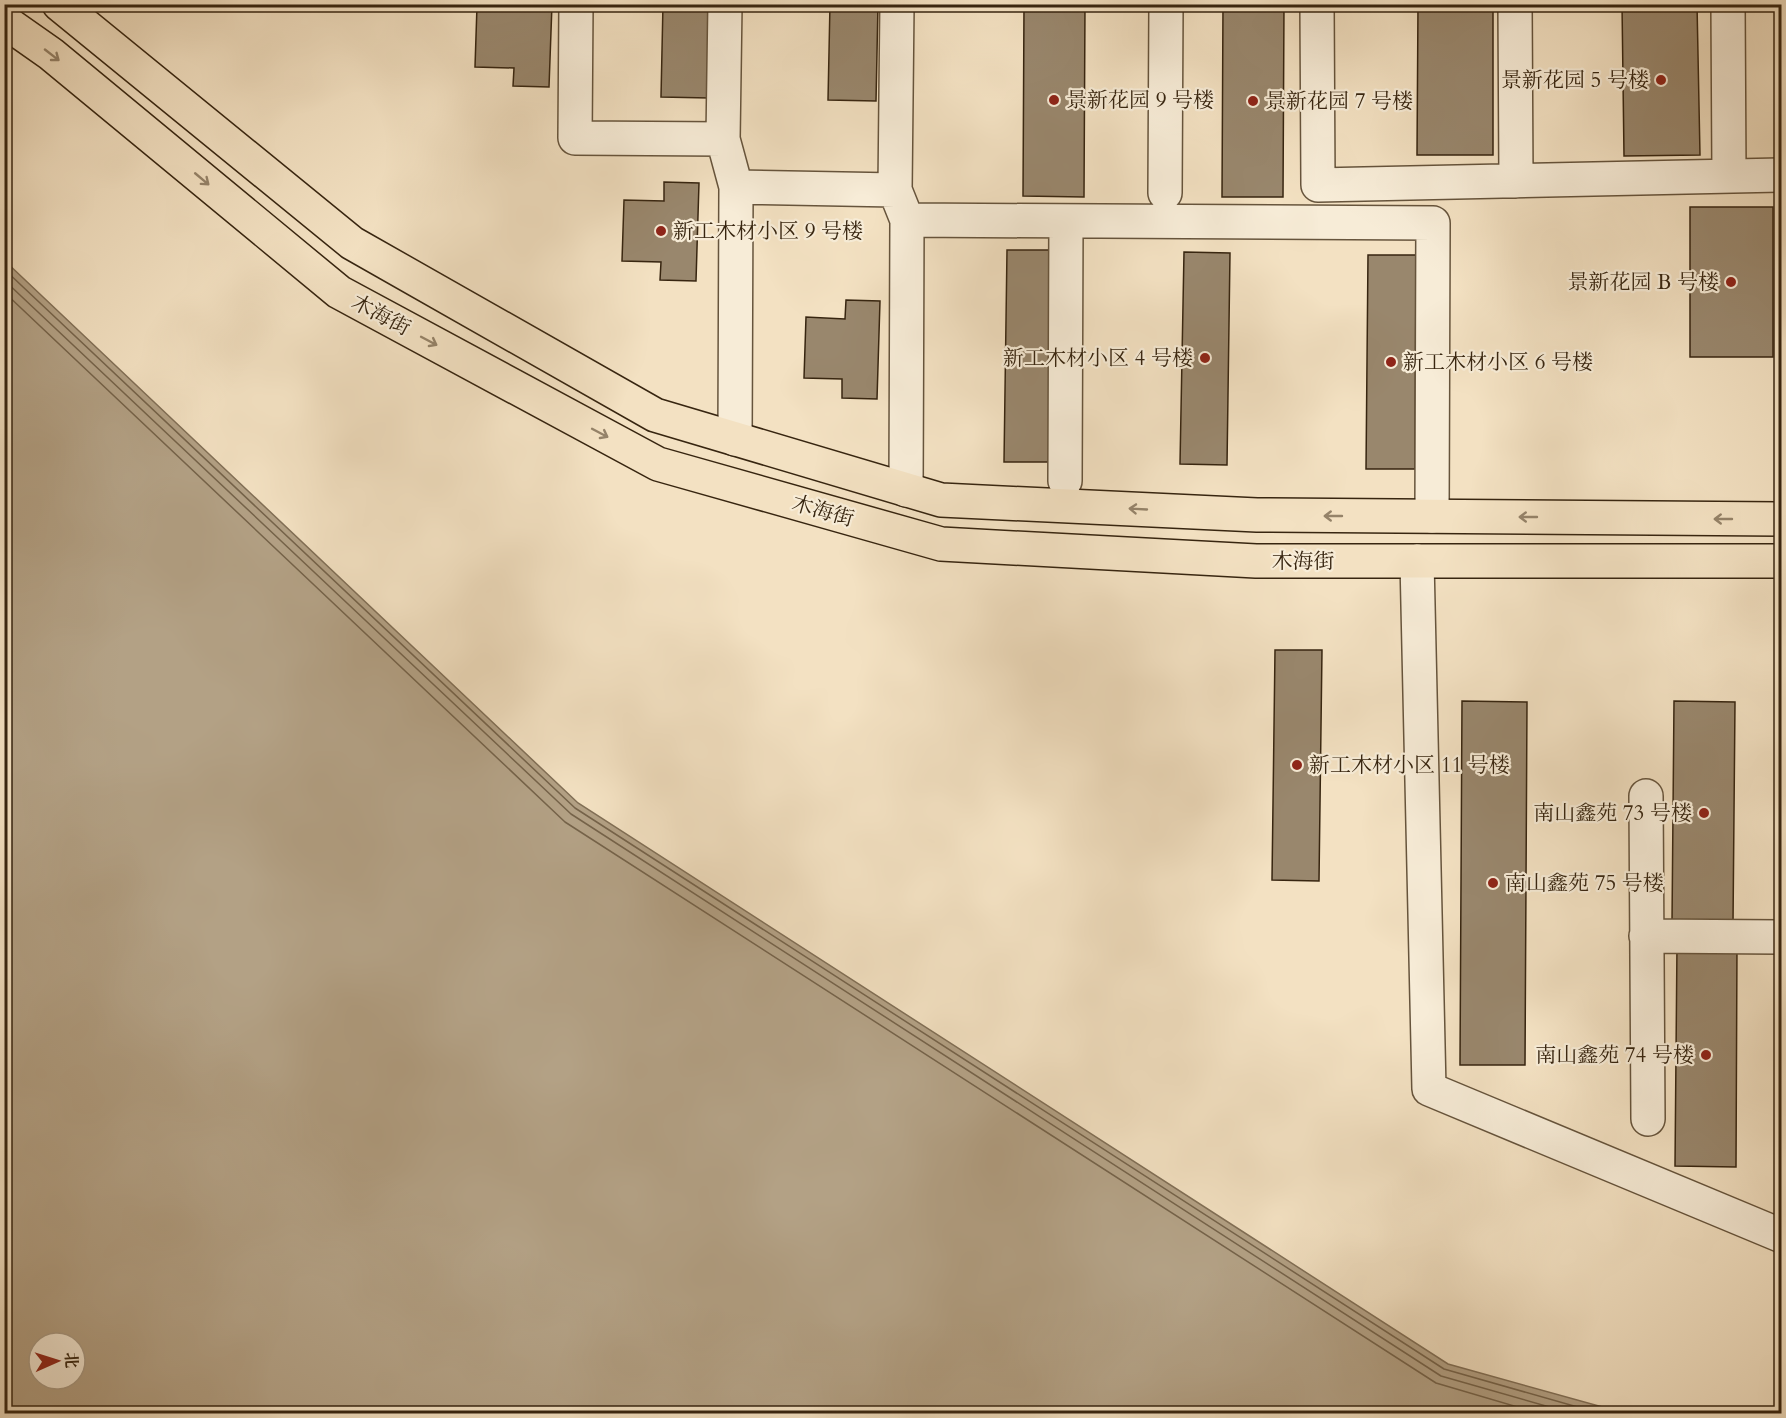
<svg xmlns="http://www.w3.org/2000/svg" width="1786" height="1418" viewBox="0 0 1786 1418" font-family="Cardo,'Noto Serif SC',serif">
<rect width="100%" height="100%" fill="#f3e1c2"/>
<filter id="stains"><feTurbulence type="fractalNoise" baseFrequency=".00333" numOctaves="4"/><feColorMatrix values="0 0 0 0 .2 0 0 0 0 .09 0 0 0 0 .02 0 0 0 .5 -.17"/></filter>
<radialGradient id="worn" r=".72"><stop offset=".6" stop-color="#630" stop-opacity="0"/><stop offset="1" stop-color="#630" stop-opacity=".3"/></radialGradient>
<path fill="#b3a185" stroke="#816f56" stroke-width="1.5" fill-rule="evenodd" d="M5 261 578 803 1448 1364 1624 1413H5ZM39 1343H75V1379H39Z"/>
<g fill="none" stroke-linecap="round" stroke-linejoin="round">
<path stroke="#75634a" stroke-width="1.5" d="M4 269 575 808 1444 1369 1602 1414
M4 280 571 814 1441 1376 1574 1414
M4 292 565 822 1436 1383 1541 1414"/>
</g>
<path fill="#99876d" stroke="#372510" stroke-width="1.5" d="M517 4H552L549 87 513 86 514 68 475 67 477 6 517 7Z
M663 4H710L709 98 661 97Z
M830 4H878L876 101 828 100Z
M1024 4H1085L1084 197 1023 196Z
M1223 4H1284L1283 197H1222Z
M1418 4H1493V155H1417Z
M1622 4H1697L1700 155 1624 156Z
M664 182 699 183 696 281 660 280 661 262 622 261 624 200 664 201Z
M1690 207H1773V357H1690Z
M1007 250H1054L1051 462H1004Z
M1184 252 1230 253 1227 465 1180 464Z
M1368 255H1416L1415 469H1366Z
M846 300 880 301 877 399 842 398V379L804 378 806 317 845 319Z
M1275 650H1322L1319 881 1272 880Z
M1462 701 1527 702 1525 1065H1460Z
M1674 701 1735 702 1733 924 1672 923Z
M1677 944H1737L1736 1167 1675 1166Z"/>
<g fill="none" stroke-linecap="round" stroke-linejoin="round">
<g stroke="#66543c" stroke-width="36">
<path id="minor" d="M576 4 575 138 723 139 736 187
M1317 4 1318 185 1782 175
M1515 4 1516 181
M1728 4 1729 176
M723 139 725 4
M895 190 897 4
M1165 193 1166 4
M735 439 736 187 895 190 907 220
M1065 481 1066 221
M906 490 907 220 1433 223 1432 516
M1417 561 1429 1089 1782 1236
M1646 796 1648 1119
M1646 936 1782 937"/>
</g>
<g stroke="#372510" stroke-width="36">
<path id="major" d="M59 4 352 243 655 415 941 500 1257 515 1782 519
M4 21 51 54 339 292 658 464 941 544 1256 561H1782"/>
</g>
<use href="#minor" stroke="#f7ecd7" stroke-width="33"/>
<use href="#major" stroke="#f3e1c2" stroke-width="33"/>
</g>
<defs><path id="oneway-shaft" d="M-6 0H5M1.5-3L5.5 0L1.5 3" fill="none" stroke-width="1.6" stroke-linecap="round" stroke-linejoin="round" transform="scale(1.5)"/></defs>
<g stroke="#958369">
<use href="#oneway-shaft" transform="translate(52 55) rotate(38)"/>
<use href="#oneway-shaft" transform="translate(202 179) rotate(40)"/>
<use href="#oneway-shaft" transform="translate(429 341) rotate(28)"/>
<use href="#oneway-shaft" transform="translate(600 433) rotate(28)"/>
<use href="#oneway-shaft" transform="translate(1138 509) rotate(-177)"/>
<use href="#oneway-shaft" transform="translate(1333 516) rotate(-180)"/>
<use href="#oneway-shaft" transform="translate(1528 517) rotate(-180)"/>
<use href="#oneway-shaft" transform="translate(1723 519) rotate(-180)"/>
</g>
<g fill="#8f2418" stroke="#f7ecd7" stroke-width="2">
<circle cx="1661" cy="80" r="6"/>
<circle cx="1054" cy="100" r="6"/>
<circle cx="1253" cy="101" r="6"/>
<circle cx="661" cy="231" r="6"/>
<circle cx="1731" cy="282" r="6"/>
<circle cx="1205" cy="358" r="6"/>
<circle cx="1391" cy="362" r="6"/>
<circle cx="1297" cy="765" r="6"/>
<circle cx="1704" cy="813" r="6"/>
<circle cx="1493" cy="883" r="6"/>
<circle cx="1706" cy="1055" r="6"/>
</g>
<g text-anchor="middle" stroke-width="4.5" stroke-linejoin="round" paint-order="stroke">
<g font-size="21" fill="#372510" stroke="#f7ecd7" text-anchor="start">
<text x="1649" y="87" text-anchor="end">景新花园 5 号楼</text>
<text x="1066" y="107">景新花园 9 号楼</text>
<text x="1265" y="108">景新花园 7 号楼</text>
<text x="673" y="238">新工木材小区 9 号楼</text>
<text x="1719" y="289" text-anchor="end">景新花园 B 号楼</text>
<text x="1193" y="365" text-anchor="end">新工木材小区 4 号楼</text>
<text x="1403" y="369">新工木材小区 6 号楼</text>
<text x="1309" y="772">新工木材小区 11 号楼</text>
<text x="1692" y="820" text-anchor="end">南山鑫苑 73 号楼</text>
<text x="1505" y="890">南山鑫苑 75 号楼</text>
<text x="1694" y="1062" text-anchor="end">南山鑫苑 74 号楼</text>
</g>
<g font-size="21" fill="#372510" stroke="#f7ecd7">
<text transform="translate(381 315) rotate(28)" y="7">木海街</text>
<text transform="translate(823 511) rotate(16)" y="7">木海街</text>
<text x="1303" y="568">木海街</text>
</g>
</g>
<rect width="1786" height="1418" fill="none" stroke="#f3e1c2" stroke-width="24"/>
<rect x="6" y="6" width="1774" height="1406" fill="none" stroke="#372510" stroke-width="3"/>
<rect x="12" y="12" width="1762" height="1394" fill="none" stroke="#372510" stroke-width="1.5"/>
<g transform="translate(57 1361) rotate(87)"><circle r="28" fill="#f7ecd7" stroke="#aa9c87" stroke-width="1.5"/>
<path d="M0-4.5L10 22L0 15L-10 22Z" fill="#8f2418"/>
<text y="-9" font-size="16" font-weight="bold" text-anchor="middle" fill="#372510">北</text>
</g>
<rect width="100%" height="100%" filter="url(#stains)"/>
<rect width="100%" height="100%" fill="url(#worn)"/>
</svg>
